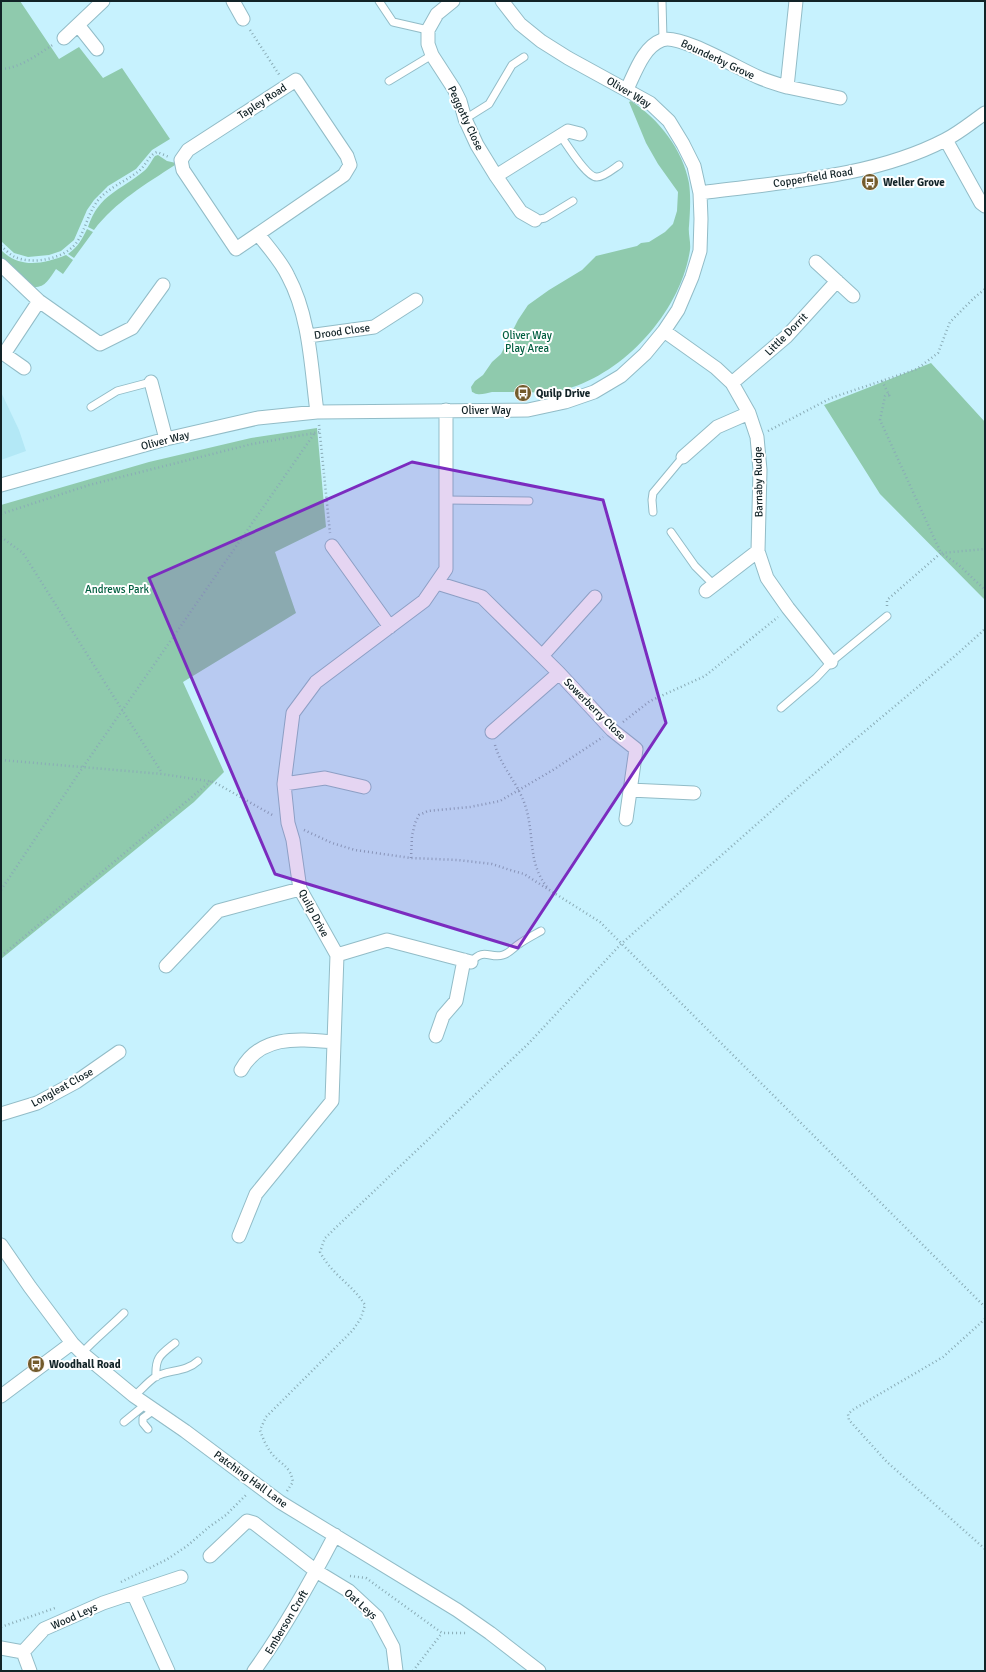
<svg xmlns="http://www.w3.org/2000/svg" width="986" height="1672" viewBox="0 0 986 1672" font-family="Signika,sans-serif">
<rect width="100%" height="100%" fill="#c7f2fe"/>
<path fill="#b3e8f6" d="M1 392 19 430 26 451 1 460Z"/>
<path fill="#8fcaad" d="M1 1H20L59 59 79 47 103 78 122 68 170 139 152 150 136 169 108 186 94 200 87 210 74 240 61 251 49 255 28 257 14 253 1 241Z
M631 101C659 119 683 150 689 183 691 197 690 212 689 226 688 234 691 242 690 250 681 310 626 372 567 389 551 394 535 392 519 392 510 392 501 392 492 392 487 393 481 395 477 394 475 394 473 392 472 392L471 387 475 381 483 375 492 362 501 354 518 320 528 305 549 290 582 270 596 256 637 246 641 243 649 242 665 232 673 224 677 211 678 192 658 164 646 143 629 102Z
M158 155 167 161 176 163 175 165C146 184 115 202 94 230L88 227C99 194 120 191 144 171 149 167 151 161 155 156Z
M87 229 93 232 74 258 68 254C78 247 82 239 87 229Z
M1 250C20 269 43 264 66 255L73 260 63 274 56 269C49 279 45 289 31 287L1 258Z
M931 363 985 422V600L880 494 824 405Z
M317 428 326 527 275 552 296 613 183 682 224 772 194 802 1 959V505L149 462 251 438Z"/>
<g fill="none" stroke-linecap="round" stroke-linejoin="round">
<g stroke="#92bcc7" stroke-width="9">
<path id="lane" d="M379 1 393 22 428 30
M662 1 663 39
M389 81 432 55
M465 119 489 104 512 65 524 57
M560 135C566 143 587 178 597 177 604 177 613 169 619 165
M535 220 545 218 573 201
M91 407 117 391 151 382
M446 500 529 501
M653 512 652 500 653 493 683 457
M671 532 695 566 714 585
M781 708 816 678 831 662 887 616
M471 962C484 947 490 959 503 955 510 953 514 947 519 944 526 939 534 935 541 931
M82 1353C95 1339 110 1327 124 1313
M156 1377C155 1357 160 1355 175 1343
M134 1396C141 1390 148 1382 155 1377 168 1369 185 1373 198 1361
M124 1422 146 1404
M148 1429 143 1423V1418L154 1410"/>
</g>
<g stroke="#92bcc7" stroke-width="15">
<path id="street" d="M233 1 243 19
M453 1 437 14 428 30V44L432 55 454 89 460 101 465 119 477 145 496 176 521 212 535 220
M78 25 97 49
M64 38 103 1
M787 87 840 98
M627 89C635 73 643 47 662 40 679 33 739 69 758 77 767 81 777 84 787 87L796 1
M946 140 981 203 985 206
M496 176 568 131 580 134
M700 193C780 182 872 178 945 140 959 133 972 122 985 113
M258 234 344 175 350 165 347 156 296 80 188 150 181 160 183 170 236 249 258 234C268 247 281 261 288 276 310 317 311 367 317 412
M816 262 853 296
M1 265 39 301 100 344 132 328 163 285
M664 331 716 368 732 383 749 413 757 437 760 470 758 551 767 578 788 608 831 662
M308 336 374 327 416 300
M24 368 4 354 39 301
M151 382 166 439
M732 383 787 336 837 281
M683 457 717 427 749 413
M1 485 166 439 258 418 317 412 528 410 565 402 594 392 621 376 645 354 664 331 678 310 692 277 700 251 701 219 700 193 694 166 683 144 669 121 650 103 568 58 541 41 520 24 502 1
M332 546 390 627
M437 583 482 597 559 673 612 730 636 749 626 819
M706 591 758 551
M542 656 595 597
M492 732 559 673
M284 784 325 778 364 787
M630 790 694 793
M337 955 387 940 471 962
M166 966 218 911 300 889
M436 1036 443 1016 456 1001 464 960
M241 1070C261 1034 299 1039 334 1042
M1 1114 37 1103 76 1082 119 1052
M239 1236 256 1194 332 1101 337 955 300 889 293 840 288 823 284 784 293 713 316 682 424 601 446 569V410
M1 1245 30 1287 72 1343 82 1353 134 1396 185 1431 280 1502 457 1610 490 1633 539 1671
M1 1396 72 1343
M210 1556 247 1521 254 1523 316 1571 349 1591 377 1617 393 1647 396 1671
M133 1593 168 1671
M1 1648 23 1652
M23 1652 44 1629 103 1603 181 1577
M23 1652 30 1671
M254 1671C285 1628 311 1581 335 1535"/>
</g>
<path stroke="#8aacb6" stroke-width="2.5" stroke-dasharray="1 3" stroke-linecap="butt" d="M250 30 280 76
M1 69C21 68 38 54 54 44
M1 246C5 249 10 255 15 257 33 265 65 259 77 242 86 229 88 212 99 199 110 187 126 181 139 171 146 165 149 155 157 152L169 157
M882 381 890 397
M889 394 885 396 880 420 941 553 985 549
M319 425 330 533
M768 431 831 398 917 369 938 353 950 322 974 298 985 289
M1 514 89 485 252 444 320 432
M1 537 23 553 162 773
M887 606V600L941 553 959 565 985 590
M623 722 650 701 705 676 778 617
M495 745C501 767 518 783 525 805 535 834 527 862 547 887
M1 760 162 774 214 782 274 816
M304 830 332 843 355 850 411 858 458 860 492 864 510 870 524 874 600 922 985 1307
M411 858 412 836 415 823 419 815 428 811 470 807 500 801 553 770 603 737
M1 890 83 767 314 434
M1 956 211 781
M985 1319 943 1357 854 1409 848 1414 849 1420 887 1462 985 1549
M287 1491 293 1482C290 1466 283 1466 273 1455 267 1448 263 1439 260 1430L266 1417 353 1330 361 1318 365 1305C352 1284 332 1275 320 1252L325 1238 529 1043 621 944 809 778 956 655 985 629
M350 1576 366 1578 442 1633H466
M121 1582 166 1560 187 1546 209 1527 226 1515 247 1494
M1 1627 55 1608
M413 1671 442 1633"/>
<use href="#lane" stroke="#fff" stroke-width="7"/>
<use href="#street" stroke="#fff" stroke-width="13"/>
</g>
<path fill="#7b2cbf" fill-opacity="0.2" stroke="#7b2cbf" stroke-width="3" stroke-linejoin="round" d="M412 462 603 500 666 723 518 948 275 874 149 578Z"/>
<defs>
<g id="bus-disc" transform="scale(0.9)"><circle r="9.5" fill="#735b2c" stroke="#fff"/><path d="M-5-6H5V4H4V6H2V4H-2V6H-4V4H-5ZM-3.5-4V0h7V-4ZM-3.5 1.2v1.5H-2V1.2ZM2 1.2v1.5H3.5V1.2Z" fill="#fff"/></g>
</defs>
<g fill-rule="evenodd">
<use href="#bus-disc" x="870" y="182"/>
<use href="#bus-disc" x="523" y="393"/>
<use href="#bus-disc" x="36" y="1364"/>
</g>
<g text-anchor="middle" stroke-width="4" stroke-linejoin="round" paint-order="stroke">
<g font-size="11" fill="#122327" stroke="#fff">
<text transform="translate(718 59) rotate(25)" y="4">Bounderby Grove</text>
<text transform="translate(629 92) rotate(31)" y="4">Oliver Way</text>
<text transform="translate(262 101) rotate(-33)" y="4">Tapley Road</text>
<text transform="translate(466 118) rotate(65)" y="4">Peggotty Close</text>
<text transform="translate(813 177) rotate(-9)" y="4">Copperfield Road</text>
<text transform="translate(342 331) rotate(-8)" y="4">Drood Close</text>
<text transform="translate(786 334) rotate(-45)" y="4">Little Dorrit</text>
<text x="486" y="414">Oliver Way</text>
<text transform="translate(165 440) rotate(-14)" y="4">Oliver Way</text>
<text transform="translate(758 482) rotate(-91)" y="4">Barnaby Rudge</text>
<text transform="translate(595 709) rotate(45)" y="4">Sowerberry Close</text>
<text transform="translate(314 913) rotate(62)" y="4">Quilp Drive</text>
<text transform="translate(62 1087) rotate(-29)" y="4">Longleat Close</text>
<text transform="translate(251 1479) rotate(36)" y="4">Patching Hall Lane</text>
<text transform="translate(361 1604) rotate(42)" y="4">Oat Leys</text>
<text transform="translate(74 1616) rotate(-24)" y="4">Wood Leys</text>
<text transform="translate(286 1622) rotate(-59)" y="4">Emberson Croft</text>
</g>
<g font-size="11" font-weight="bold" fill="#122327" stroke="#fff" text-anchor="start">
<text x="883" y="186">Weller Grove</text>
<text x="536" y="397">Quilp Drive</text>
<text x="49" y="1368">Woodhall Road</text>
</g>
<g font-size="11" fill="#025f40" stroke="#fff">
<text x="527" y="339">Oliver Way<tspan x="527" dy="13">Play Area</tspan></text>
<text x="117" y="593">Andrews Park</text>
</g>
</g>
<rect width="986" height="1672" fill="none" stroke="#122327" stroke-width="4"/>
</svg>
